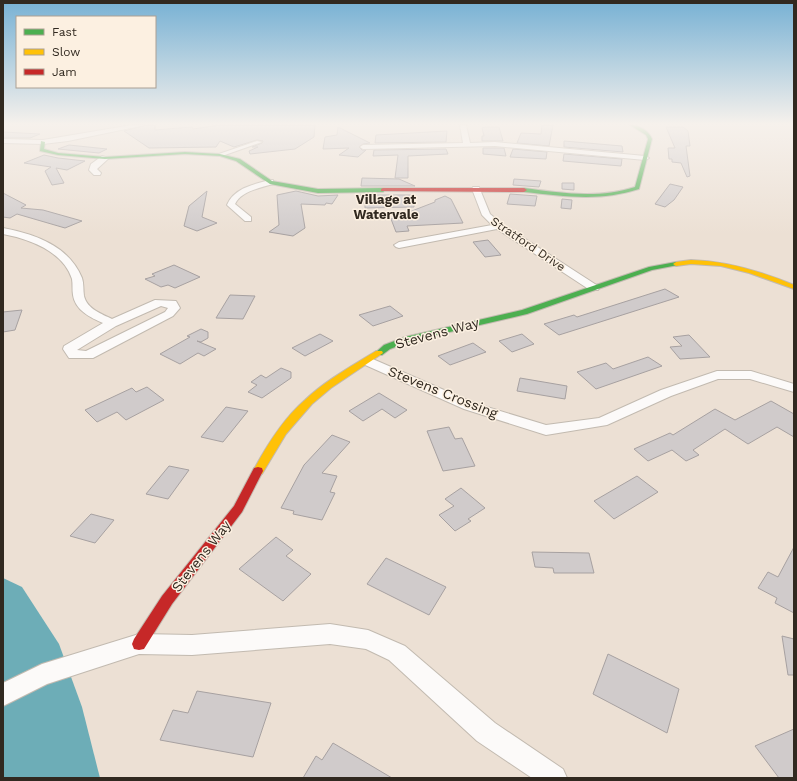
<svg xmlns="http://www.w3.org/2000/svg" width="797" height="781" viewBox="0 0 797 781" font-family="'Work Sans',sans-serif">
<rect width="100%" height="100%" fill="#ece0d4"/>
<path fill="#6dadb7" d="M3 578 22 587 59 644 82 707 100 778H3Z"/>
<path fill="#d0cbcb" stroke="#a7a1a1" d="M146 125H155V130L192 127 193 129 220 125H315L314 137 295 149 250 154 249 151 258 147H252L262 143 263 141 257 140 234 147 220 141 216 147 149 148 124 131Z
M542 125H553L549 146 517 143 521 133 541 134Z
M338 127 370 143 363 144 359 147 362 150H366L358 157 339 155 349 148 323 149 325 137 337 135Z
M485 127H499L503 141H482V136H484L482 128Z
M666 127H683L688 131 690 146H686L690 176 687 177 681 163 672 162V159H669L668 148H675Z
M447 131 446 142 375 143 376 135Z
M3 132 40 134 30 138H3Z
M564 141 622 146 623 152 564 147Z
M69 145 107 149 99 153 58 149Z
M483 148H504L506 156 483 154Z
M446 149 448 154 408 156V178H395L398 155 373 156 374 150Z
M513 149 547 152 546 159 510 157Z
M564 154 622 159 621 166 563 161Z
M44 155 58 158 85 161 67 170 56 168 64 183 52 185 45 171 51 167 24 163Z
M362 178 399 179 415 186H361Z
M514 179 541 181 539 187 513 185Z
M562 183H574V190L562 189Z
M670 184 683 187 674 200 665 207 655 204Z
M207 191 202 217 217 223 197 231 184 226 189 206Z
M296 191 318 196 338 195 332 204 326 203 325 205 301 204 305 228 293 236 269 232 279 225 277 195Z
M3 193 26 205 21 208 43 210 82 221 65 228 17 214 10 218 3 217Z
M510 194 537 196 535 206 507 204Z
M360 195H414V207L365 208V203H359Z
M445 196 451 199 463 223 407 226 409 231 396 232 391 219 435 202V200Z
M562 199 572 200 571 209 561 208Z
M488 240 501 255 485 257 473 242Z
M174 265 200 277 175 288 168 285 161 287 145 279 155 276 152 274Z
M665 289 679 297 559 335 544 324 574 315 577 317Z
M230 295 255 296 243 319 216 318Z
M390 306 403 316 373 326 359 315Z
M22 310 15 330 3 332V312Z
M201 329 208 332V338L201 342 197 341 216 349 204 356 198 353 180 364 160 354 190 337 187 336Z
M320 334 333 341 305 356 292 348Z
M522 334 534 344 512 352 499 341Z
M689 335 710 357 680 359 670 347 682 346 673 337Z
M473 343 486 352 450 365 438 356Z
M648 357 662 366 596 389 577 372 606 363 613 369Z
M281 368 291 372V378L262 398 248 392 257 385 251 382 261 375 266 378Z
M520 378 567 386 565 399 517 391Z
M147 387 164 400 126 420 117 412 97 422 85 410 132 388 136 392Z
M379 393 407 410 395 418 382 409 363 421 349 411Z
M771 401 794 414V437L777 427 748 444 725 429 693 450 699 455 686 461 672 450 648 461 634 449 670 433 673 435 715 409 735 420Z
M226 407 248 411 223 442 201 437Z
M449 427 455 439 462 438 475 466 443 471 427 431Z
M332 435 350 442 322 473 337 476 330 492 335 493 322 520 293 514 294 511 281 508 304 465Z
M169 466 189 470 168 499 146 494Z
M637 476 658 492 614 519 594 501Z
M461 488 485 508 468 519 471 521 455 531 439 515 454 506 445 499Z
M91 514 114 520 95 543 70 536Z
M276 537 293 550 286 556 311 574 283 601 239 569Z
M794 547V613L775 603 777 598 758 588 768 572 778 577Z
M532 552 589 553 594 573H554L553 568 535 567Z
M386 558 446 587 429 615 367 584Z
M782 636 794 639V675H788Z
M608 654 679 689 667 733 593 694Z
M197 691 271 703 253 757 160 740 173 710 188 713Z
M794 729V778H779L755 746Z
M333 743 392 778H303L316 756 322 760Z"/>
<g fill="none" stroke-linecap="round" stroke-linejoin="round">
<g stroke="#c2bab0" stroke-width="2">
<path id="street" d="M132 125H145L68 141 43 144 3 143V139L43 140Z
M460 125H466L470 143 495 142 645 156 649 158 645 160 495 146 363 149 360 147 363 145 463 143Z
M257 141 262 142 222 156 216 155Z
M102 156 109 158 97 169 101 173 100 175H94L89 170 91 164Z
M270 180H273V184C260 188 241 191 235 204L251 217V221H245L227 205C234 188 254 184 270 180Z
M473 187H479L490 214 502 224 598 286 599 288 598 290H590L497 229 399 248 396 247 394 245 399 242 492 225 482 215 472 189Z
M3 228C35 234 69 246 82 278 84 284 83 290 84 296 87 309 102 314 112 319L155 300 176 301 180 308 173 316 93 358H69L63 349 64 346 103 323C91 318 75 310 73 295 72 290 73 284 72 279 63 251 29 239 3 234ZM161 306 168 308 165 312 86 351 77 350 116 326Z
M368 357 474 403 546 425 599 418 661 390 717 371H751L794 384V392L750 379H718L671 396 607 425 546 435 464 409 363 364 361 361Z
M330 624 368 630 405 646 495 723 563 769 567 778H532L477 741 389 660 366 649 330 644 192 655 139 654 47 684 3 706V683L42 664 139 634 192 635Z"/>
</g>
<g stroke="#c2bab0" stroke-width="2">
<path id="fast" d="M630 125C639 125 649 131 652 139L639 189C599 202 564 196 524 192L521 190 524 188C562 193 598 199 635 187L648 139 646 135Z
M41 141 45 142 44 149 58 153 105 157 185 152 220 154 240 159 272 181 318 189 383 188 386 190 383 192 318 193 270 184 236 161 220 156 185 154 105 159 58 155 40 151Z
M676 262 678 263V265L652 270 527 314 411 341 390 349 382 355H376L375 353 384 345 405 337 522 310 649 267Z"/>
</g>
<g stroke="#c2bab0" stroke-width="2">
<path id="slow" d="M691 260C727 261 760 271 794 285V289L749 273 721 266 691 264 676 266 673 264 676 262Z
M376 351H382L383 353 331 388 312 404 286 434 262 474H254L253 471C267 445 283 419 305 400 326 380 352 366 376 351Z"/>
</g>
<g stroke="#c2bab0" stroke-width="2">
<path id="jam" d="M383 188H524L527 190 524 192 381 191V189Z
M258 467 262 468 263 471 242 512 172 604 144 649 139 650 134 649 132 644 134 639 162 596 234 506 254 468Z"/>
</g>
<use href="#street" fill="#fcfaf9" fill-rule="evenodd"/>
<use href="#fast" fill="#4caf50" fill-rule="evenodd"/>
<use href="#slow" fill="#ffc107" fill-rule="evenodd"/>
<use href="#jam" fill="#c62828" fill-rule="evenodd"/>
</g>
<linearGradient id="sky" x2="0" y2="1"><stop stop-color="#77b1d4"/><stop offset="0.53" stop-color="#f6f1ec"/><stop offset="1" stop-color="#f6f1ec" stop-opacity="0"/></linearGradient>
<rect width="797" height="234" fill="url(#sky)"/>
<g text-anchor="middle" stroke-width="3" stroke-linejoin="round" paint-order="stroke">
<g font-size="12" fill="#312920" stroke="#fcf0e1">
<text transform="translate(528 244) rotate(34)" y="4">Stratford Drive</text>
</g>
<g font-size="13" font-weight="bold" fill="#312920" stroke="#fcf0e1">
<text x="386" y="204">Village at<tspan x="386" dy="15">Watervale</tspan></text>
</g>
<g font-size="14" fill="#312920" stroke="#fcf0e1">
<text transform="translate(437 333) rotate(-15)" y="5">Stevens Way</text>
<text transform="translate(443 392) rotate(22)" y="5">Stevens Crossing</text>
<text transform="translate(201 556) rotate(-52)" y="5">Stevens Way</text>
</g>
</g>
<rect width="797" height="781" fill="none" stroke="#312920" stroke-width="8"/>
<rect x="16" y="16" width="140" height="72" fill="#fcf0e1" stroke="#aba094"/>
<rect x="24" y="29" width="20" height="6" fill="#4caf50" stroke="#aba094"/>
<text x="52" y="36" font-size="12" fill="#312920">Fast</text>
<rect x="24" y="49" width="20" height="6" fill="#ffc107" stroke="#aba094"/>
<text x="52" y="56" font-size="12" fill="#312920">Slow</text>
<rect x="24" y="69" width="20" height="6" fill="#c62828" stroke="#aba094"/>
<text x="52" y="76" font-size="12" fill="#312920">Jam</text>
</svg>
